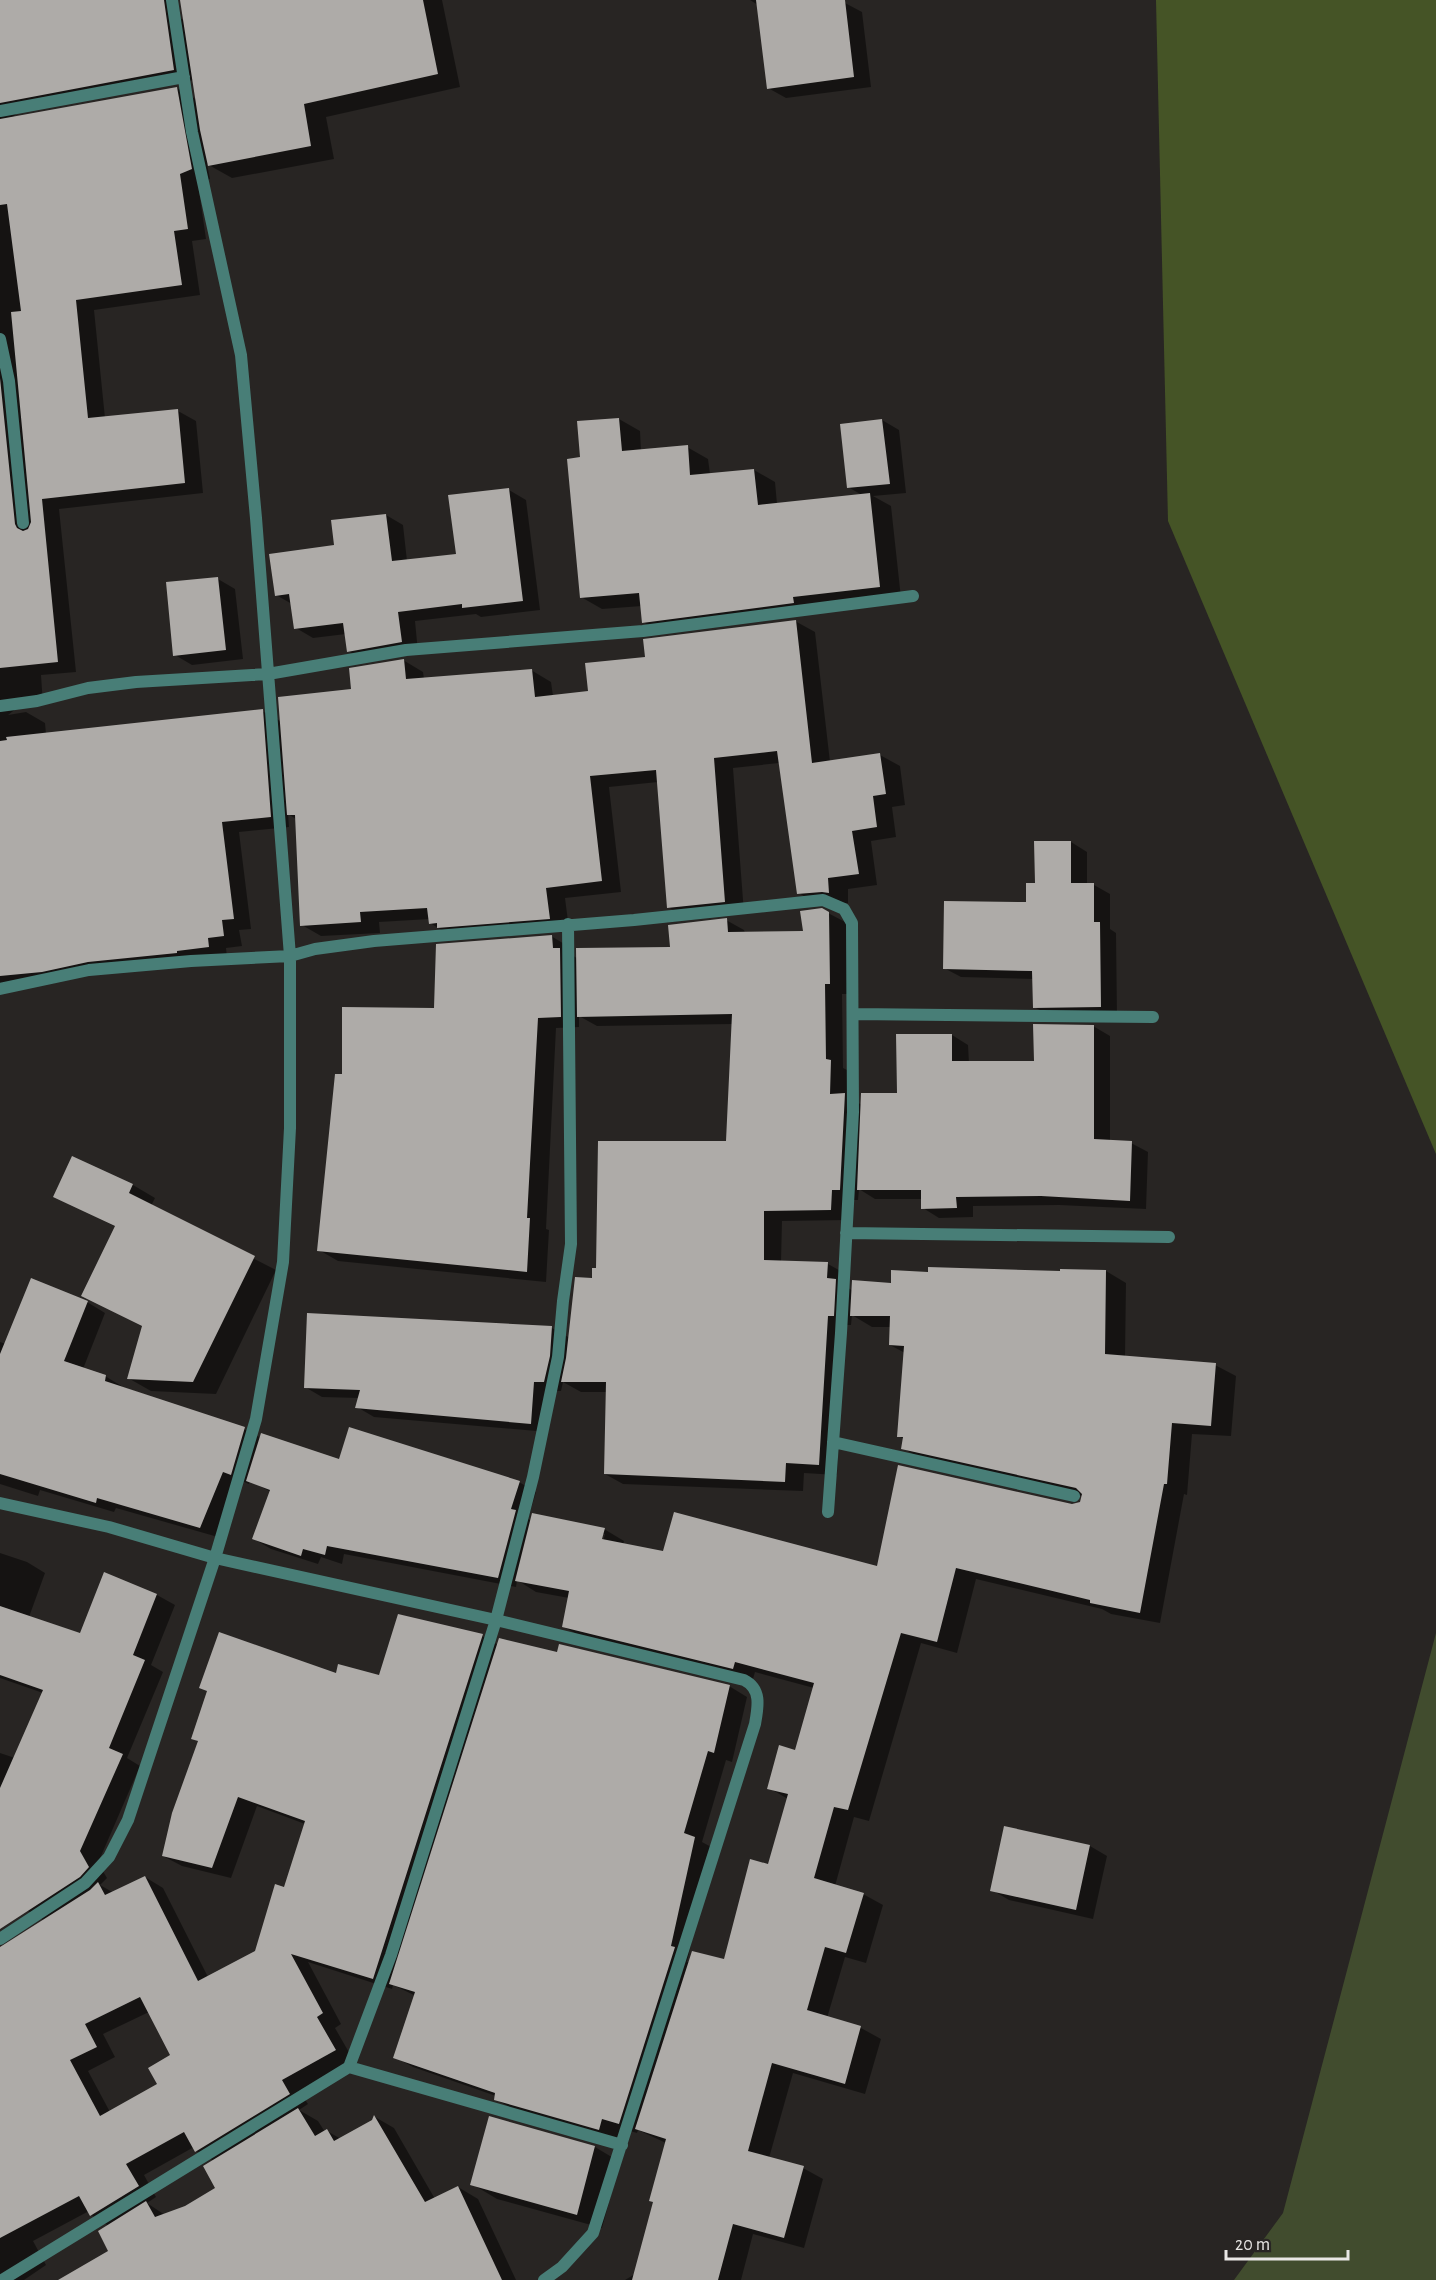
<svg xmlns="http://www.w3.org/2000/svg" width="1436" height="2280" viewBox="0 0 1436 2280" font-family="'Alegreya Sans',sans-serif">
<rect width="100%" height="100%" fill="#282523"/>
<path fill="#414c2e" d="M1436 1633V2280H1234L1283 2213Z"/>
<path fill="#455426" d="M1156 0H1436V1154L1168 521Z"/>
<path fill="#0007" fill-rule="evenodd" d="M0 0H171L173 14 185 21 217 0H442L460 87 326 117 334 159 232 178 207 164 210 179 198 184 206 239 192 241 200 295 94 310 105 418 178 411 196 421 203 493 59 509 76 672 41 675 43 704 17 708 8 715 26 712 45 723 46 734 262 711 282 722 353 691 403 660 423 672 424 679 531 670 551 682 553 696 589 692 646 659 795 621 815 632 830 762 880 755 900 766 905 805 892 807 896 837 871 841 877 885 848 889V903L818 905 799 893 779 763 733 768 744 913 688 919 668 907 658 782 609 787 621 892 565 898 569 929 450 935 430 923V919L379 922 380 933 321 936 302 925 296 819 288 814 289 827 239 832 251 929 239 930 242 946 226 948 227 957 107 972 0 988ZM194 80 197 100 177 88 11 119 17 113Z
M750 0H815L845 3 862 12 871 87 786 98 768 88 758 5Z
M619 419 640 431 641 451 687 447 708 459 710 474 754 470 775 482 777 504 862 495 848 487 882 420 899 430 906 493 873 496 891 506 901 598 664 634 643 622 642 606 602 609 581 597 582 459Z
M509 490 526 500 540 610 481 617 476 614 415 621 418 652 365 661 348 651 346 634 313 638 296 628 292 604 276 595 336 547 386 515 403 525 407 561 457 555Z
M218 579 235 589 243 659 192 665 175 655Z
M1071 842 1087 852V885H1094L1110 894V929L1116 933 1117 1016H1051L1034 1007V979L961 977 944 968 1027 904 1036 885Z
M828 913 847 923 848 994H842L843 1068 849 1071 848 1097 862 1105 898 1094 952 1035 968 1045 969 1063 1035 1062 1093 1026 1110 1036V1142L1131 1143 1148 1152 1146 1209 1059 1205 973 1206V1217L939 1218 923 1208 922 1199H875L859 1189 858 1200H850L849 1220 782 1221 781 1262 828 1264 846 1274 845 1286 853 1291 892 1284 1106 1271 1126 1283 1125 1357 1215 1365 1236 1376 1231 1436 1192 1434 1187 1495 1184 1494 1160 1623 1111 1614 1102 1609 976 1579 957 1653 921 1643 869 1821 854 1817 835 1886 863 1894 883 1905 866 1963 845 1957 827 2018 861 2028 881 2039 865 2094 793 2073 769 2158 803 2168 823 2179 804 2248 753 2234 741 2280H625L635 2274 654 2202 666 2143 638 2130 637 2133 620 2128 618 2139 513 2109 495 2099 496 2096 413 2067 395 2057 416 1996 393 1985 392 1989 308 1962 341 2024 335 2028 354 2061 299 2091 308 2104 299 2110 318 2121 325 2132 327 2131 341 2139 373 2121 375 2117 394 2128 435 2199 458 2187 478 2199 516 2280H62L110 2251 109 2226 91 2215 89 2211 33 2241 46 2265 24 2280H0V1969L45 1921 28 1911 0 1862V1753L15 1758 43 1693 0 1678V1553L27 1562 45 1573 29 1617 81 1634 105 1574 157 1595 175 1605 151 1665 163 1672 127 1758 140 1766 98 1863 107 1878 100 1885 114 1893 145 1877 163 1888 208 1977 257 1952 285 1889 305 1824 257 1806 231 1878 182 1866 163 1856 199 1742 193 1738 337 1675 380 1677 482 1636 498 1645 558 1654 729 1686 747 1697 732 1762 726 1760 702 1842 713 1848 687 1962 725 1960 769 1866 788 1799 769 1788 796 1752 814 1688 755 1672 753 1679 584 1638 564 1627 569 1598 536 1592 517 1580 516 1587 344 1554 342 1564 321 1557 318 1564 271 1549 254 1539 271 1492 250 1481 249 1484 242 1481 218 1537 116 1508 114 1512 40 1490 38 1496 0 1484V1342L6 1344 87 1302 105 1313 83 1369 105 1376 123 1387 244 1429 261 1438 340 1461 519 1482 536 1492 528 1519 532 1521 604 1529 624 1541 623 1545 664 1553 878 1567 1081 1503 1083 1496 923 1460 903 1448 904 1439 898 1436 905 1353 890 1345 891 1327H872L852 1315 851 1325H845L837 1475 804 1473 803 1491 623 1484 605 1474 607 1392H581L563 1382 561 1391H551L548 1432 374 1417 357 1407 359 1398 322 1397 305 1387 309 1315 552 1328 570 1338 598 1269 727 1142 733 1024 597 1026 579 1016V1027L556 1028 546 1229 549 1230 546 1282 338 1261 319 1250 344 1076 436 1009 551 936 571 948 572 955 578 959 671 948 726 920 744 930 745 933 804 932ZM602 1534H605L602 1546H600ZM149 2012 172 2056 159 2084 110 2112 88 2071 115 2057 103 2034ZM194 2147 196 2151 214 2161 218 2189 168 2217 147 2203 156 2197 144 2175Z
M73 1158 133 1185 155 1198 151 1206 276 1270 216 1394 151 1391 128 1378 143 1327 83 1295 116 1227 55 1196Z
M1090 1846 1107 1856 1093 1919 1009 1900 992 1890Z
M595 2147 620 2162 602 2228 497 2199 472 2184Z"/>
<path fill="#aeaba8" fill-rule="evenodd" d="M0 0H164L174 70 0 103Z
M180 0H423L438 74 304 104 311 146 208 166 200 130Z
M756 0H845L854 77 767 89Z
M177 87 192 169 180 174 188 229 174 231 182 285 76 300 88 418 178 409 185 483 42 499 58 662 0 668V378L15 524 17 528 23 531 28 529 31 522 11 312 21 311 7 204 0 205V119Z
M619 418 622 451 688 445 690 475 754 469 758 505 870 493 880 587 793 597 794 603 642 623 639 593 580 598 567 459 580 457 577 421Z
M882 419 890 484 847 488 840 424Z
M509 488 523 601 462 608V604L398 612 402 642 347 652 343 623 294 629 289 594 275 596 269 554 334 545 331 520 386 514 392 561 456 554 448 495Z
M218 577 226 650 173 656 166 582Z
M796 620 812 763 880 753 886 794 873 796 877 827 852 831 859 874 828 878 829 893 822 892 797 894 777 751 714 758 725 902 667 908 656 770 590 776 602 881 546 888 550 919 437 928V923L429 924 427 908 360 912 361 922 300 926 295 815H287L278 697 351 689 349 668 404 659 406 679 532 669 535 697 588 691 585 663 645 657 643 639Z
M263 709 271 817 222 822 234 919 222 920 224 936 208 938 209 947 177 951V953L88 962 42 972 0 976V741L7 740 6 737Z
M1034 841H1071V883H1094V922H1100L1101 1007 1033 1008 1032 971 943 969 944 901 1026 902V883H1035Z
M822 908 829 912 830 984H825L826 1059 831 1060 830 1094 845 1093 840 1190H832L831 1210 764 1211V1260L828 1262 827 1278 836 1279 834 1316H828L819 1465 786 1463 785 1482 604 1474 606 1382H561L566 1358 575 1277 592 1278V1268H596L598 1141H726L732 1014 577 1017 576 948 670 947 668 925 727 918 728 932 803 931 800 911Z
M552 935 553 948H560L561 1017 538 1018 527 1218H530L527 1272 317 1251 335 1074H342V1007L434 1008 436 944Z
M1033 1024 1094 1025V1139L1132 1141 1130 1201 1041 1196 956 1197 957 1208 921 1209V1190H857L861 1093H897L896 1034H952V1061H1034Z
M72 1156 133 1184 129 1193 255 1256 193 1382 127 1379 142 1326 81 1296 115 1226 53 1197Z
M928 1267 1060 1271V1269L1106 1270 1105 1354 1216 1363 1211 1426 1172 1423 1167 1484H1164L1140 1613 1090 1603V1600L956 1568 937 1642 901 1633 848 1810 834 1807 814 1878 864 1893 846 1953 825 1947 807 2010 861 2026 845 2084 772 2063 748 2151 804 2166 784 2238 733 2224 718 2280H632L653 2202 649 2201 666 2139 635 2129 692 1951 724 1959 750 1859 768 1864 788 1794 767 1789 779 1745 795 1750 814 1683 735 1662 733 1669 562 1627 569 1591 515 1581 532 1513 605 1528 602 1539 663 1551 674 1512 877 1566 898 1465 1072 1504 1080 1502 1082 1494 1076 1488 901 1449 903 1437H897L904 1346 889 1345 890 1316H850L852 1280 891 1283V1270L928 1272Z
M31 1278 88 1301 64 1361 106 1375 105 1381 245 1427 231 1475 223 1472 200 1528 97 1498 96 1503 0 1474V1354Z
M307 1313 552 1326 550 1356 544 1382H534L531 1424 355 1408 360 1390 304 1388Z
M349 1427 520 1481 511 1509 516 1510 498 1578 327 1546 325 1555 303 1549 301 1556 252 1539 270 1490 246 1481 261 1433 339 1459Z
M104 1572 157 1594 133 1655 145 1660 109 1748 123 1754 80 1851 89 1867 80 1877 0 1929V1788L43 1690 0 1675V1606L80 1633Z
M398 1614 483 1634 373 1979 291 1954 323 2013 317 2017 336 2050 282 2080 290 2094 195 2152 184 2132 126 2164 139 2186 90 2216 79 2196 0 2238V1947L90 1890 98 1882 105 1895 145 1876 198 1981 255 1951 275 1884 284 1887 305 1821 238 1797 212 1868 162 1856 172 1813 198 1741 191 1739 207 1691 199 1688 219 1632 336 1673 338 1664 379 1675ZM140 1997 170 2055 148 2068 157 2084 100 2116 70 2060 97 2047 85 2024Z
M499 1638 557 1652 559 1644 730 1685 714 1753 708 1751 684 1833 695 1837 671 1946 675 1947 619 2124 602 2119 599 2130 494 2100 495 2093 393 2058 415 1992 389 1984Z
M1004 1826 1090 1845 1076 1910 990 1891Z
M298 2108 315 2136 327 2129 334 2141 372 2120 374 2115 425 2202 458 2186 502 2280H58L108 2251 98 2231 146 2201 155 2217 185 2206 215 2188 203 2166Z
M489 2116 595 2146 577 2215 470 2185Z"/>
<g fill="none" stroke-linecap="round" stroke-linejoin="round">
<path stroke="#487e77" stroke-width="12" d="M0 111 184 77
M0 339 9 381 23 523
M0 706 37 701 88 688 136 682 268 674 406 650 643 631 913 596
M0 989 89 970 191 961 290 956 315 949 374 941 634 920 823 900 844 909 852 923 853 1112 841 1333 828 1512
M854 1014 1153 1017
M846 1233 1169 1237
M833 1442 1074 1496
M0 1503 109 1527 215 1558 496 1620 533 1477 558 1357 563 1301 571 1244 568 924
M0 1939 85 1883 109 1857 128 1820 215 1558 256 1419 283 1262 290 1128V956L256 518 241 355 192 132 172 0
M349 2067 622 2145
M2 2280 349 2067 391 1955 496 1620 744 1680C762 1689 758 1707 755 1724L593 2233 562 2267 544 2280"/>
</g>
<path d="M1226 2250v9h122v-9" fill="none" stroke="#e9e7e5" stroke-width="3"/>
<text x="1235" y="2250" font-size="18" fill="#e9e7e5" stroke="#282523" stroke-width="4.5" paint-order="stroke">20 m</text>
</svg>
